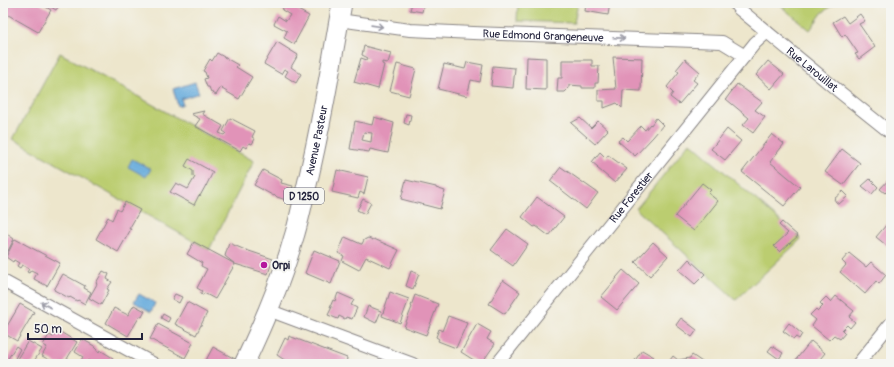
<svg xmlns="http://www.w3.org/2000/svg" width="894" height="367" viewBox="0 0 894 367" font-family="Pangolin,sans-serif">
<rect width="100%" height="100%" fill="#f6f6f2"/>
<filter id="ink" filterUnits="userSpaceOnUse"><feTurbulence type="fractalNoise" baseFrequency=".025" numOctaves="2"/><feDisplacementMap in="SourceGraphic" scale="8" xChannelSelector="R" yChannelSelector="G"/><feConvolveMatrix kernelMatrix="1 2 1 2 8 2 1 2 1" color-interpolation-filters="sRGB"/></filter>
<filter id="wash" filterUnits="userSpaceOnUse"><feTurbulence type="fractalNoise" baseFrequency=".012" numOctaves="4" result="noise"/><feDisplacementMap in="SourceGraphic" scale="16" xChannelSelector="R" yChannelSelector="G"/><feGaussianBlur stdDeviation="0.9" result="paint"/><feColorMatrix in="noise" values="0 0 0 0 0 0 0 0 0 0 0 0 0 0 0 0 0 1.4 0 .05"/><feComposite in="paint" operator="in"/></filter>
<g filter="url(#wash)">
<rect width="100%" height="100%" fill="#ede6cc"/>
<path fill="#bbcd70" stroke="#6e7856" d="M518 3H578L574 23 517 21Z
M777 3H835L822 13 810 30Z
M60 53 254 161 209 250 13 139Z
M690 142 801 239 736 300 636 209Z"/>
<path fill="#66abdc" stroke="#44668c" d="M195 82 199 93 181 99 183 104 178 106 173 89Z
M132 159 151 169 146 177 128 167Z
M139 294 155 303 151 312 134 302Z"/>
<g id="blocks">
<path fill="#e193b8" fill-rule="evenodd" d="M3 3H39L51 10 38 32 3 12Z
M44 3H61L56 10Z
M285 3 309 16 294 44 284 38 287 31 274 24 278 16 286 21 290 15 282 10Z
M412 3H424L422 12 410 10Z
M586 3H610L608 15 585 11Z
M860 14 865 21 859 24 875 47 859 59 855 54 858 53 845 34 842 37 833 22 843 16 848 23Z
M277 42 298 55 291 67 301 74 296 83 285 76 288 71 284 69 281 74 264 64Z
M364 46 391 53 388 63 382 62V64L384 65 378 89 354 82 361 58 367 60 368 58 362 55Z
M217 53 238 65 236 67 252 77 239 99 222 89 223 88 221 87 216 95 211 92 209 87H207L204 79 207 78 205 72 203 71 210 59 212 61Z
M527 57 546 58V90L526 89Z
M613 57 642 58 641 91 623 90 622 108 617 103 604 108V101H598V90L616 89Z
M685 59 700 72 693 80 697 83 679 104 670 97 673 93 667 87 679 72 676 70Z
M562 60H592V66H599L598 83H595V88H582V86L569 85V88L565 92H557L558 78H562Z
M768 61 784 74 771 89 756 75Z
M467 62 483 65 480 82 471 80 467 96 438 89 444 64 465 69Z
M397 64 416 69 409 96 390 91Z
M493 66 515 68 513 88 491 86Z
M737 84 762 102 755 110 765 117 753 133 743 125 749 118 726 99Z
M204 111 202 114 223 126 219 133 224 135 226 133 223 131 230 118 255 131 252 137 255 139 252 144 249 143 246 148 243 146 240 151 195 126 200 119 191 114Z
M406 114 411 115 409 125 404 123Z
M374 117 394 123 388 153 370 149 369 152 350 149 355 121 372 125ZM364 132 372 133 371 142 362 140Z
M580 118 591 128 598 121 608 130 595 144 571 123Z
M656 118 663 125 653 137 635 156 618 141 623 137 627 141 641 126 645 130 650 124 651 125Z
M727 129 741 141 725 160 711 149Z
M772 134 784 144 770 162 800 187 784 206 742 172Z
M842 149 860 163 843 185 825 172Z
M600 152 606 158 608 155 627 169 615 183 597 168 598 167 592 162Z
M189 159 213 172 206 186V185L200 196 199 195 194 205 170 192 176 183 188 189 195 177 193 176V171L185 166Z
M561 167 598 193 586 209 550 181Z
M263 170 282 180 281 183 293 186 289 201 277 197 275 195 274 196 254 185Z
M337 170 368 177 364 194 360 192 358 198 332 192Z
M891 177V196L886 192 885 193 880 189Z
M870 179 878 187 872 194 862 186Z
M406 180 436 187V188L445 191 440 209 401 199Z
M702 183 711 190 708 193 718 201 694 231 675 216Z
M843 191 848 196 839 204 836 202 834 199Z
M537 197 564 217 549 236 536 226 534 227 522 217Z
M363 199 371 203 365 214 357 210Z
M125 202 140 210 129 229H131L118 252 96 239 108 217 112 220 117 209 120 211Z
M782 222 798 236 780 252 774 246 788 233 779 225Z
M887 224 891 227V249L876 237Z
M507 229 528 244 513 266 491 250Z
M7 234 14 239 8 251 3 248V242Z
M345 237 361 244H362L364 240 368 238 373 240 374 239 399 250 390 268 366 257 359 270 342 261 344 256 338 253Z
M15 239 60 263 47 286 34 279 37 273 31 270 29 273 27 272 29 269 22 265 20 268 17 266 19 263 14 260 13 262 6 257Z
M194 242 235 264 225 256 229 243 243 249 273 259 268 274 235 264 215 299 204 293 203 295 200 294 202 291 197 288 207 269 201 266 202 263 187 254Z
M653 242 668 256 650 276 635 262Z
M314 250 340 261 331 284 305 273Z
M849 253 866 267 871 262 886 275 879 284 876 281 865 294 840 272 846 265 842 261Z
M689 259 705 274 695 284 679 270Z
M623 270 639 284 617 310 601 297 617 278H616Z
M103 271 109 274 107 279 112 282 107 289 109 290 101 305 89 298 97 284 96 283Z
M411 271 419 274 413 289 406 286Z
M63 274 85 286 84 288 91 292 85 304 78 300 77 301 70 297 69 298 54 290Z
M503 280 520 292 505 314 489 304Z
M390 292 409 299 400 323 382 316Z
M338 293 354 300 351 305 357 308 352 319 346 317 345 319 339 316 338 319 328 315 332 307H330L333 300 335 301Z
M175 294 182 297 179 303 172 299Z
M415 295 438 304 426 335 404 327 412 307 411 306Z
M836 296 854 311 849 317 855 322 850 328 847 325 842 330 845 333 840 339 834 335 829 340 812 326 816 320 810 315 816 309 818 311 823 306 820 303 826 297 831 302Z
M187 302 207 313 196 335 175 324Z
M20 304 34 312 17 341 3 333Z
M134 305 145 311 142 317 140 316 128 336 106 323 114 308 128 315Z
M368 306 381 311 376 323 364 317Z
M163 314 170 318 168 322 161 318Z
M448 316 467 323 456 348 438 341 439 339 436 337 439 329 442 331Z
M681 318 697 330 692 337 676 325Z
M789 323 802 334 799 339 796 337 794 339 783 331Z
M158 324 193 343 185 358 150 339Z
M477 324 491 332 487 339 495 344 481 364H480L461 352Z
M57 330 77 342 64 364H57L42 356 47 347 43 345 49 335 53 337Z
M289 336 347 358 346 364H307L305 363V364H285L286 361 277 355 285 338 288 340Z
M82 339 96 347 95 348 97 350V351L99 352 100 350 113 358 109 364H89L90 362 88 360 86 364H83L80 362 83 357 75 352Z
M28 341 42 349 32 364H26L17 359Z
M811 341 825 353 816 364H796L794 362Z
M16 346 20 349 12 364H6L8 361 7 360Z
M772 346 783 353 779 359 768 351Z
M213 347 235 359 232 364H204Z
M642 350 654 357 650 364H637L634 362Z
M692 355 705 364H667L673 356 678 360 690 358Z"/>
</g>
</g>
<g filter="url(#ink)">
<use href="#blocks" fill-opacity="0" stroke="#888484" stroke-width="1"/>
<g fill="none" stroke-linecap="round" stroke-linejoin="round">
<g stroke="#888484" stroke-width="14">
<g id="minor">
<path id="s1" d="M735 3 738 8 841 93 891 133"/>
<path id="s2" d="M339 20 410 30 473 33 722 42 745 56"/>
<path d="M3 281 154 364"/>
<path d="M268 310 413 364"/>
<path id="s3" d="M497 364 755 43 767 32"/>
<path d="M858 364 891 323"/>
</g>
</g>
<g stroke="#888484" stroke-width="21">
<g id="primary">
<path id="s4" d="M244 364C263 324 281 283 293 240 298 225 301 209 305 193 320 131 331 67 342 3"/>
</g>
</g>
<use href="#minor" stroke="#fff" stroke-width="12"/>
<use href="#primary" stroke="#fff" stroke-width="19"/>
</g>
<defs><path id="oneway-shaft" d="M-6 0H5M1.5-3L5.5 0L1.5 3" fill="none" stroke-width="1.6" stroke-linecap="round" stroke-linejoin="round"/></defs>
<g stroke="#9c9ca7">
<use href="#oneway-shaft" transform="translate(377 26) rotate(8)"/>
<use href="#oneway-shaft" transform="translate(619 38) rotate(2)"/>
<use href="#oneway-shaft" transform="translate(46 305) rotate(-151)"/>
</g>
</g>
<circle fill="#b5179e" stroke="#f6f6f2" stroke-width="1.5" cx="264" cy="265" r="4"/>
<g text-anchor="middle" stroke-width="4" stroke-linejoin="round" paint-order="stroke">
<rect fill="#f6f6f2" stroke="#626272" stroke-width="1" x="284" y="188" width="40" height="16" rx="3"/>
<g font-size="10" font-weight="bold" fill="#22223b">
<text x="304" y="200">D 1250</text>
</g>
<g font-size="11" fill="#22223b" stroke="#f6f6f2">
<text dy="4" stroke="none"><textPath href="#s2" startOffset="205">Rue Edmond Grangeneuve</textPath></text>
<text dy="4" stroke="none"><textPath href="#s1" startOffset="102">Rue Larouillat</textPath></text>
<text dy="4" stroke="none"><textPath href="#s4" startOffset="236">Avenue Pasteur</textPath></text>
<text dy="4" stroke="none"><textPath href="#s3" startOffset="214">Rue Forestier</textPath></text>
</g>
<g font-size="11" font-weight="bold" fill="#22223b" stroke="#f6f6f2" text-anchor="start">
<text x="272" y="269">Orpi</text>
</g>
</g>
<rect width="894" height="367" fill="none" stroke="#f6f6f2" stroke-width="16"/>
<path d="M28 333v6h114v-6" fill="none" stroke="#22223b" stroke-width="2"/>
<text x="34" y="333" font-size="12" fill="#22223b" stroke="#f6f6f2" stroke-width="3" paint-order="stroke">50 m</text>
</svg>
